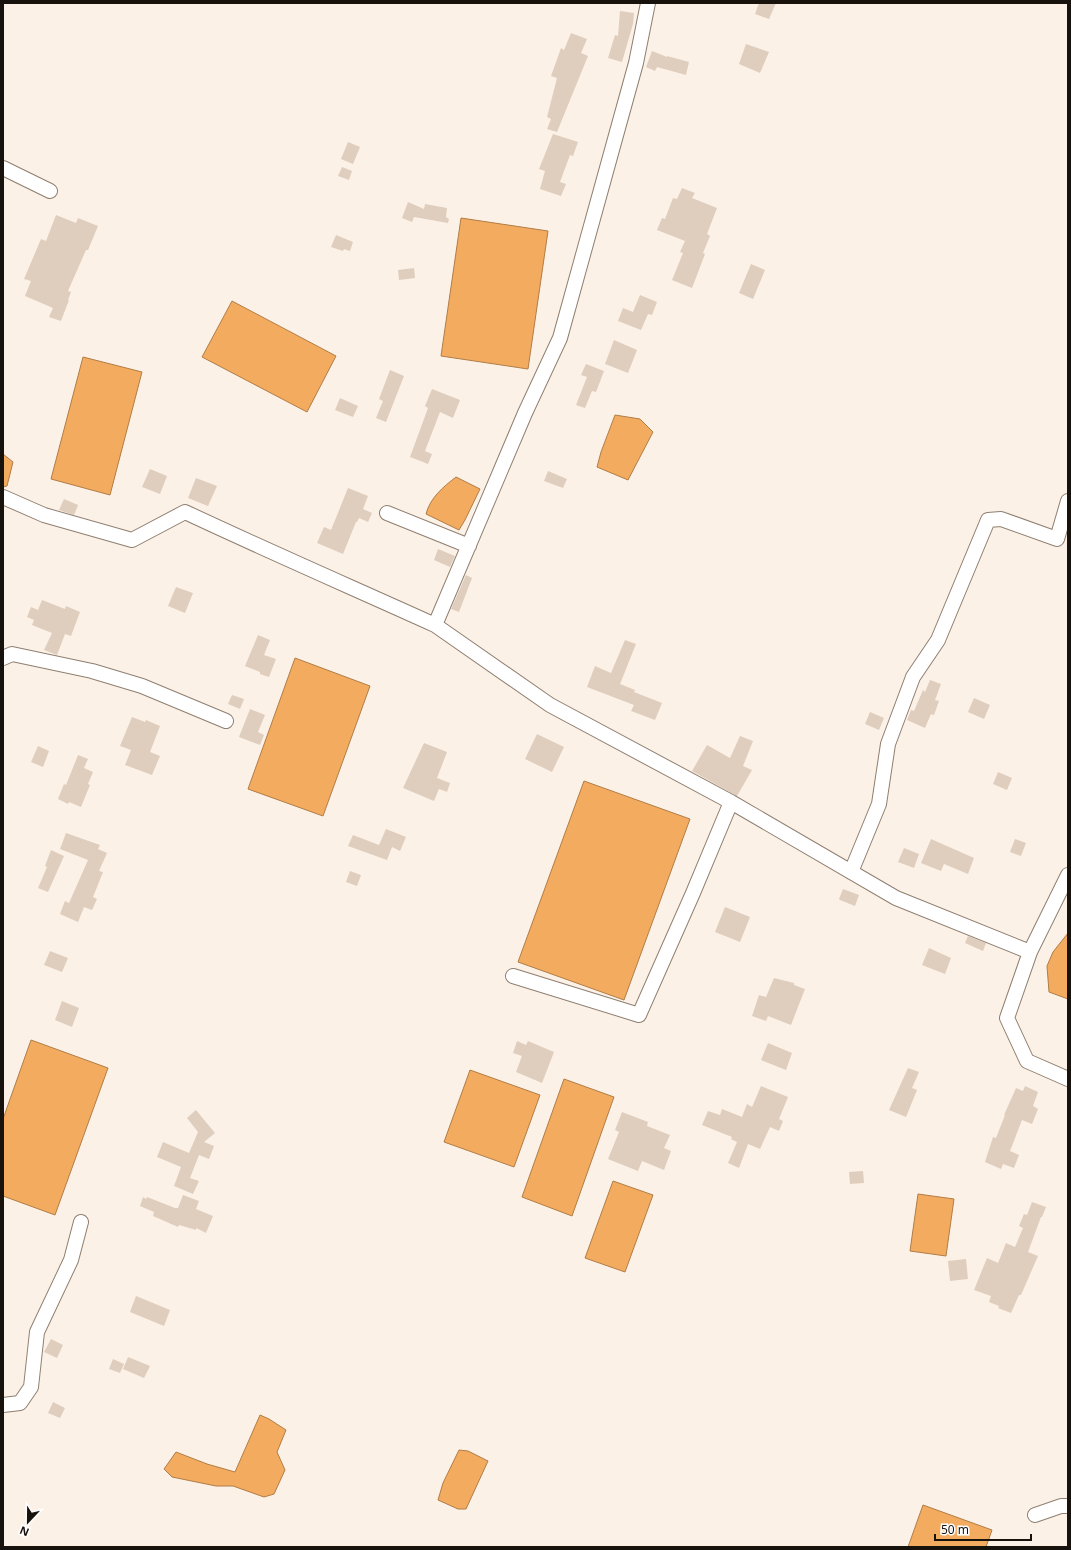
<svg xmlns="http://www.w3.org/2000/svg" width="1071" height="1550" viewBox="0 0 1071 1550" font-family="'Noto Sans',sans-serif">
<rect width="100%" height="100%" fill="#fcf1e7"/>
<path fill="#f3ab5f" stroke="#b17d46" d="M461 218 548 231 528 369 441 356Z
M232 301 336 356 307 412 202 357Z
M83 357 142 372 110 495 51 479Z
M615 415 640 419 653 432 628 480 597 467 601 452Z
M3 454 13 462 7 486 3 487Z
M456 477 480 489 465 520 459 530 426 514C430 498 443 487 456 477Z
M295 658 370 686 323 816 248 789Z
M584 781 690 819 624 1000 518 962Z
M1068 933V999L1049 992 1047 966 1053 952Z
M31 1040 108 1068 55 1215 3 1196V1119Z
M470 1070 540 1095 514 1167 444 1142Z
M564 1079 614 1097 572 1216 522 1197Z
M613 1181 653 1195 625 1272 585 1258Z
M918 1194 954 1199 946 1256 910 1251Z
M260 1415 269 1419 286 1430 277 1452 285 1470 274 1494 264 1497 233 1486H216L172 1477 164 1469 176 1452 207 1464 235 1472Z
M459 1450 468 1451 488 1461 466 1509H458L438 1500 443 1483Z
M923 1505 992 1530 986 1547H908Z"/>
<path fill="#dfcebd" d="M759 3H776L769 19 755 14Z
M620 11 634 13 633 24 622 62 608 58 615 35 618 36Z
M571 33 587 39 581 53 588 56 557 132 547 129 551 119 547 117 557 78 551 76 561 48 564 50Z
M746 44 769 52 760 73 739 64Z
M652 51 667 57V56L689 62 686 75 657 67 655 71 646 67Z
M553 134 578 142 573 156 570 155 560 182 566 184 561 196 540 189 545 171 539 169Z
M348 142 360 147 353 164 341 159Z
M342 167 352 171 349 180 338 176Z
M682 188 695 193 692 198 717 208 707 234 710 236 703 253 705 254 692 288 672 280 683 253 680 252 685 241 657 230 662 218 665 219 673 198 677 199Z
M408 202 424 209 425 204 447 208 446 217 449 219 448 223 414 217 412 222 402 218Z
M56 215 76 223 78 218 98 226 88 250H86L68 291 71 292 68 300H69L61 321 49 317 53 308 25 296 31 281 24 279 41 239 46 241Z
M336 235 353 242 350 251 344 249 343 251 331 247Z
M751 264 765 270 753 299 739 293Z
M414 268 415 278 399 280 398 270Z
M640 295 657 302 652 315 648 314 641 330 618 321 623 308 633 312Z
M614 340 637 350 628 373 605 364Z
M586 364 604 371 596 392 592 391 585 408 576 405 587 377 581 375Z
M390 370 404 376 386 422 376 418 383 401 379 399Z
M432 389 460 400 453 418 440 412 425 451 432 454 428 464 410 457 428 408 425 406Z
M340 398 358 406 353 417 335 410Z
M150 469 167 476 160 494 142 487Z
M548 471 567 479 563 488 544 481Z
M196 478 217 486 208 506 188 498Z
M348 488 368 496 363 509 372 513 368 522 359 518 357 522H356L343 554 317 543 324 527 331 530Z
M64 499 78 505 74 515 59 510Z
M438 549 455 556 450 567 434 560Z
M466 575 472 578 459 612 451 609Z
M176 587 193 593 185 613 168 606Z
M42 600 65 609 66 606 80 612 71 636 65 634 57 655 44 650 52 633 32 625 34 620 27 617 31 607 38 610Z
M258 635 270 640 264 655 276 659 269 677 260 674V672L245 666Z
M625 640 636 644 620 684 635 690 634 692 662 703 655 720 631 711 634 705 587 687 595 666 611 673Z
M930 680 941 684 935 700 939 701 934 715 931 714 925 728 907 720 911 710 914 711 923 690 925 692Z
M232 695 244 699 240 709 228 704Z
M974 698 990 705 984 719 968 712Z
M250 709 265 715 258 732 264 735 260 745 239 737Z
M870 712 884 718 879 730 865 724Z
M132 717 145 722 146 720 160 726 150 752 160 756 152 775 125 765 131 750 120 746Z
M537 734 564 747 552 772 525 759Z
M740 736 753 741 743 766 752 770 737 796 692 771 707 745 730 758Z
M424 743 447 752 437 778 450 783 447 792 439 789 434 801 403 788Z
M38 746 49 751 43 767 31 762Z
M78 755 88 759 84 768 93 772 88 784 90 785 81 807 69 802 68 804 58 799 64 784 66 785Z
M998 772 1012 778 1007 790 993 784Z
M386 829 406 837 400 851 392 847 387 860 348 846 353 835 379 845Z
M66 833 100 845 98 849 107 853 99 871 103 872 93 897 97 899 92 910 84 907 78 922 60 914 65 901 69 903 88 860 60 849Z
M931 839 974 858 968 874 944 864 941 871 921 863Z
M1015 839 1026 843 1021 856 1010 852Z
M904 848 919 854 914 868 898 862Z
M51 850 64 856 48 892 38 888 47 867 45 866Z
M350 871 361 875 357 886 346 882Z
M843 889 859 895 855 906 840 900 839 899Z
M725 907 750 917 740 942 715 932Z
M968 936 986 943 983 951 965 943Z
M929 948 951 958 945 974 922 965Z
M50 951 68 958 62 972 44 965Z
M774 978 794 983V985L805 989 791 1025 768 1016 766 1021 752 1016 759 995 766 997Z
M62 1001 79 1008 72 1027 55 1020Z
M517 1041 526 1045 528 1041 554 1052 542 1083 516 1072 522 1056 513 1053Z
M768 1043 792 1053 786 1070 761 1060Z
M908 1068 919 1072 912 1088 917 1090 906 1117 889 1110Z
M761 1086 788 1097 779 1119 783 1121 779 1131 770 1127 760 1149 748 1144 739 1168 728 1163 737 1142 731 1139 732 1137 702 1125 708 1111 720 1115 722 1109 742 1117 747 1104 752 1107Z
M1025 1086 1038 1092 1033 1106 1038 1109 1032 1124 1022 1120 1010 1151 1019 1155 1014 1168 1003 1164 1001 1169 985 1162 993 1137 996 1138 1005 1115H1004L1016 1088 1023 1091Z
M196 1110 215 1133 204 1142 214 1146 209 1159 199 1155 190 1178 199 1181 193 1194 174 1186 181 1167 157 1157 163 1142 189 1153 198 1132 187 1118Z
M622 1112 648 1122 647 1126 670 1135 664 1148 671 1151 664 1170 642 1161 638 1171 608 1159 619 1132 615 1130Z
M863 1171 864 1183 850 1184 849 1172Z
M183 1195 199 1201 196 1209 213 1216 206 1233 196 1228V1230L179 1225 178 1227 153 1216 154 1212 140 1206 143 1197 146 1199 147 1197 175 1208H178Z
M1032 1202 1046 1207 1042 1217H1041L1028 1252 1038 1256 1021 1295H1019L1011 1313 998 1308 999 1306 989 1302 991 1296 974 1290 987 1258 998 1263 1006 1243 1015 1247 1023 1228 1019 1226 1024 1214 1027 1215Z
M966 1259 968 1279 950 1281 948 1261Z
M136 1296 170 1310 164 1326 130 1312Z
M51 1339 63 1345 57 1358 44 1352Z
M128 1357 150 1366 144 1378 123 1369Z
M113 1359 124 1364 120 1373 109 1369Z
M53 1402 65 1408 60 1418 48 1413Z"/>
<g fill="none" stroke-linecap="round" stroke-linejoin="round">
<g stroke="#8f7f70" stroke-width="16">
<path id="minor" d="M648 3 636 63 560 338 525 413 435 625 550 705 731 802 896 898 1030 952 1007 1018 1027 1061 1068 1079
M3 168 50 191
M3 497 44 515 132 540 185 512C268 551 351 587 435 625
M387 513 469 546
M3 658 12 654 92 671 142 686 226 721
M851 872 879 804 888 744 913 677 938 640 988 520 1001 519 1057 539 1068 501
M1030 952 1068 875
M513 976 639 1015 693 893 731 802
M3 1405 20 1403 31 1387 37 1332 71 1260 81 1222
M1035 1515 1061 1506H1068"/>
</g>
<use href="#minor" stroke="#fff" stroke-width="14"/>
</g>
<rect width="1071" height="1550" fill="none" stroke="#18120d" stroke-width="8"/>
<g transform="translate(28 1522) rotate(202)" stroke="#ffffff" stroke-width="3" paint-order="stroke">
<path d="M0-3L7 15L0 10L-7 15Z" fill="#18120d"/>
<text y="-6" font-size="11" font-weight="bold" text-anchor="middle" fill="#18120d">N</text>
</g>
<path d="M935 1534v6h96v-6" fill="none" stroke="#18120d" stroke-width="2"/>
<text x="941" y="1534" font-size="12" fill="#18120d" stroke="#ffffff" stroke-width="3" paint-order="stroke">50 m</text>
</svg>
